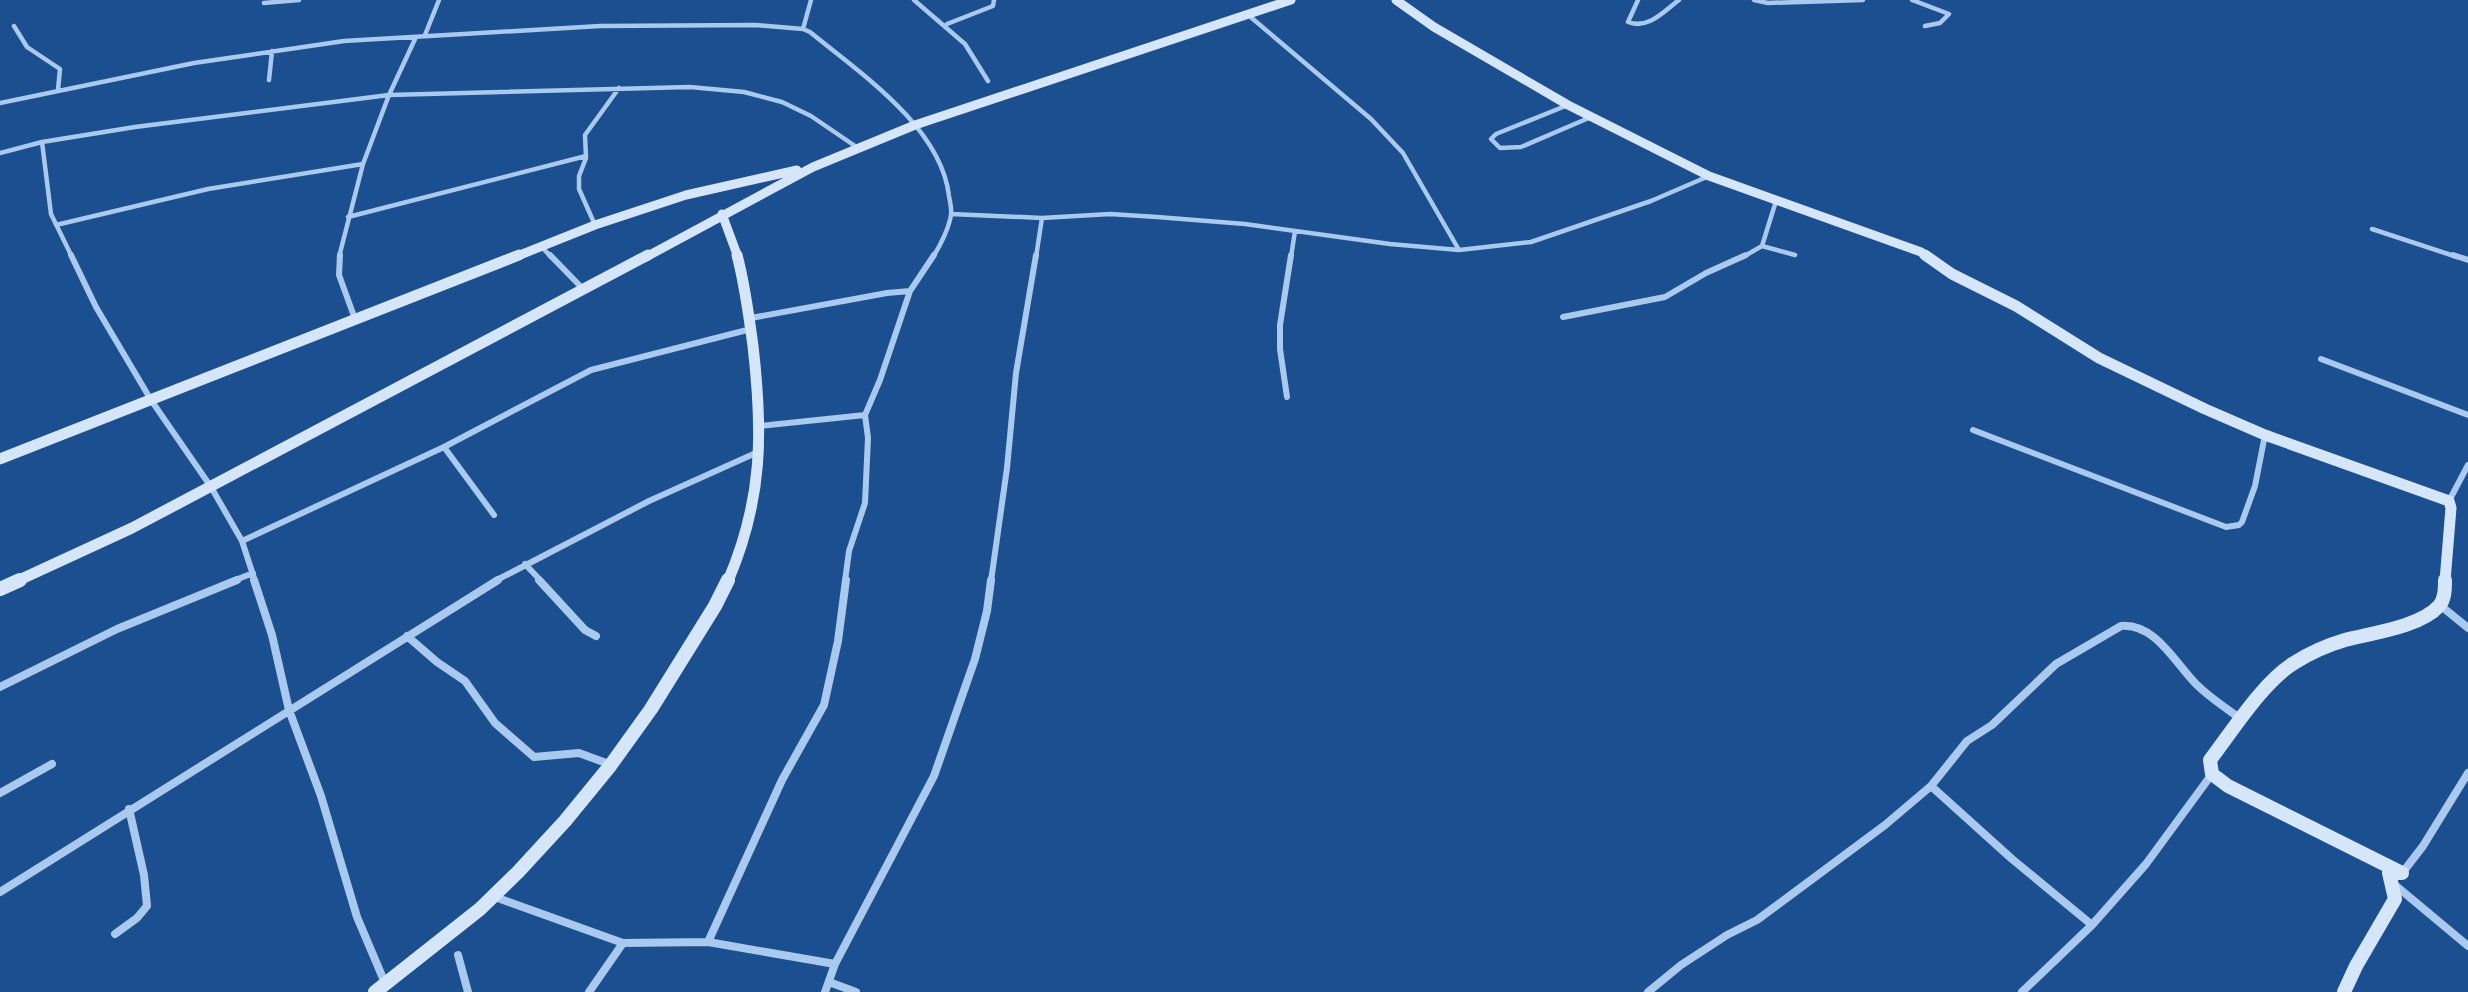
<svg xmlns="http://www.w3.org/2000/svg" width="2468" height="992" viewBox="0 0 2468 992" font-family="'Golos Text',sans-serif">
<rect width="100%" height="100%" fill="#1b4f8f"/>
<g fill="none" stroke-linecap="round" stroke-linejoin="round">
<path stroke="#a9c9ee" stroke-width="4.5" d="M914 0 965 44 988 81
M1638 0 1628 22C1648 30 1664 11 1679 0
M1754 0 1768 3 1863 0
M1912 0 1949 14 1940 23 1925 26
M264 3 299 0
M1247 14 1371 119 1403 153 1459 250
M947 24 993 6 994 0
M14 26 27 47 60 69 58 90
M803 29 811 0
M425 35 439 0
M269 80 272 51
M0 103 194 63 344 41 600 26 756 25 803 29 810 32C860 73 941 127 949 196 950 202 952 209 951 215 949 228 940 246 933 257
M1568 105 1496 134 1491 139 1500 148 1521 147 1591 117
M42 142 51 214 72 257
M0 153 42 142 135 127 389 95 690 87 744 92 782 102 811 116 858 148
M951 214 1042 218 1110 214 1157 217 1245 224 1390 244 1459 250 1531 242 1651 201 1709 176
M348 217 586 156
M56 225 208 189 363 164
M595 225 579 189V176L586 158 585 135 619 88
M2372 229 2457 257
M541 246 551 257
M1762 246 1795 255
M339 257 363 164 389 95 416 37
M1036 257 1042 218
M1291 257 1295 231
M1743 257 1762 246 1776 201"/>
<path stroke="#a9c9ee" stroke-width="6" d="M71 255 96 307 151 400 211 487 242 541 255 581
M340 255 339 275 355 319
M550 255 584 290
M2453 255 2468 260
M1563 317 1665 297 1706 273 1746 255
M751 318 887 293 910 291
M2321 359 2468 415
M1287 397 1280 349V325L1291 255
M759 426 865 415
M1973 430 2226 527 2239 525 2242 522 2255 486 2265 435
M444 447 494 515
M2449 501 2468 465
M242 541 444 447 591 370 751 329
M525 564 541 581
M233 581 253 573
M495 581 649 501 758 452
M845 581 849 551 865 503 868 438 865 415 880 380 910 291 934 255
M991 581 1007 468 1016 373 1036 255"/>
<path stroke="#a9c9ee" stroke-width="8" d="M254 580 272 635 289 710 321 796 357 917 385 983
M539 580 585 630 596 636
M2441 606 2468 628
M407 636 437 662 465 681 495 723 534 757 579 753 609 764
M0 687 117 629 237 580
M1931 786 2012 859 2092 925
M0 793 52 764
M2403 872 2423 846 2468 773
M2395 885 2468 946
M0 892 498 580
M495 897 623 943 708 942 835 964
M115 934 137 918 147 906 144 875 129 809
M708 942 782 780 824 705 838 641 846 580
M458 955 468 992
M829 982 856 992
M589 992 623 943
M825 992 835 964 934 776 975 659 987 611 991 580
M1648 992 1681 965 1727 935 1757 920 1885 825 1931 786 1967 741 1992 725 2056 664 2121 626C2155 623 2175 663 2196 684 2210 698 2226 708 2241 719
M2022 992 2092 925 2146 864 2212 774"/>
<path stroke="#d6e6fa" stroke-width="9" d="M1396 0 1434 27 1568 105 1709 176 1921 252 1927 257
M722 214 738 257
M515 257 595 225 686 195 797 170
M646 257 813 167 915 125 1291 0"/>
<path stroke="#d6e6fa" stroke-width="11" d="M1925 255 1952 274 2016 306 2099 358 2205 409 2265 435 2449 501 2451 508 2445 581
M0 459 519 255
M17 581 132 528 648 255
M728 581C763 499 763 433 753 346 749 316 745 285 737 255"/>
<path stroke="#d6e6fa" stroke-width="14" d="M0 589 20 580
M375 992 480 909 518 872 565 821 610 766 651 709 715 606 728 580
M2344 992 2356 966 2395 899 2389 873H2402L2228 786 2212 774 2210 760C2233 730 2263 682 2294 663 2308 654 2328 645 2345 640 2372 633 2420 627 2439 606 2445 599 2445 589 2445 580"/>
</g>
</svg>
